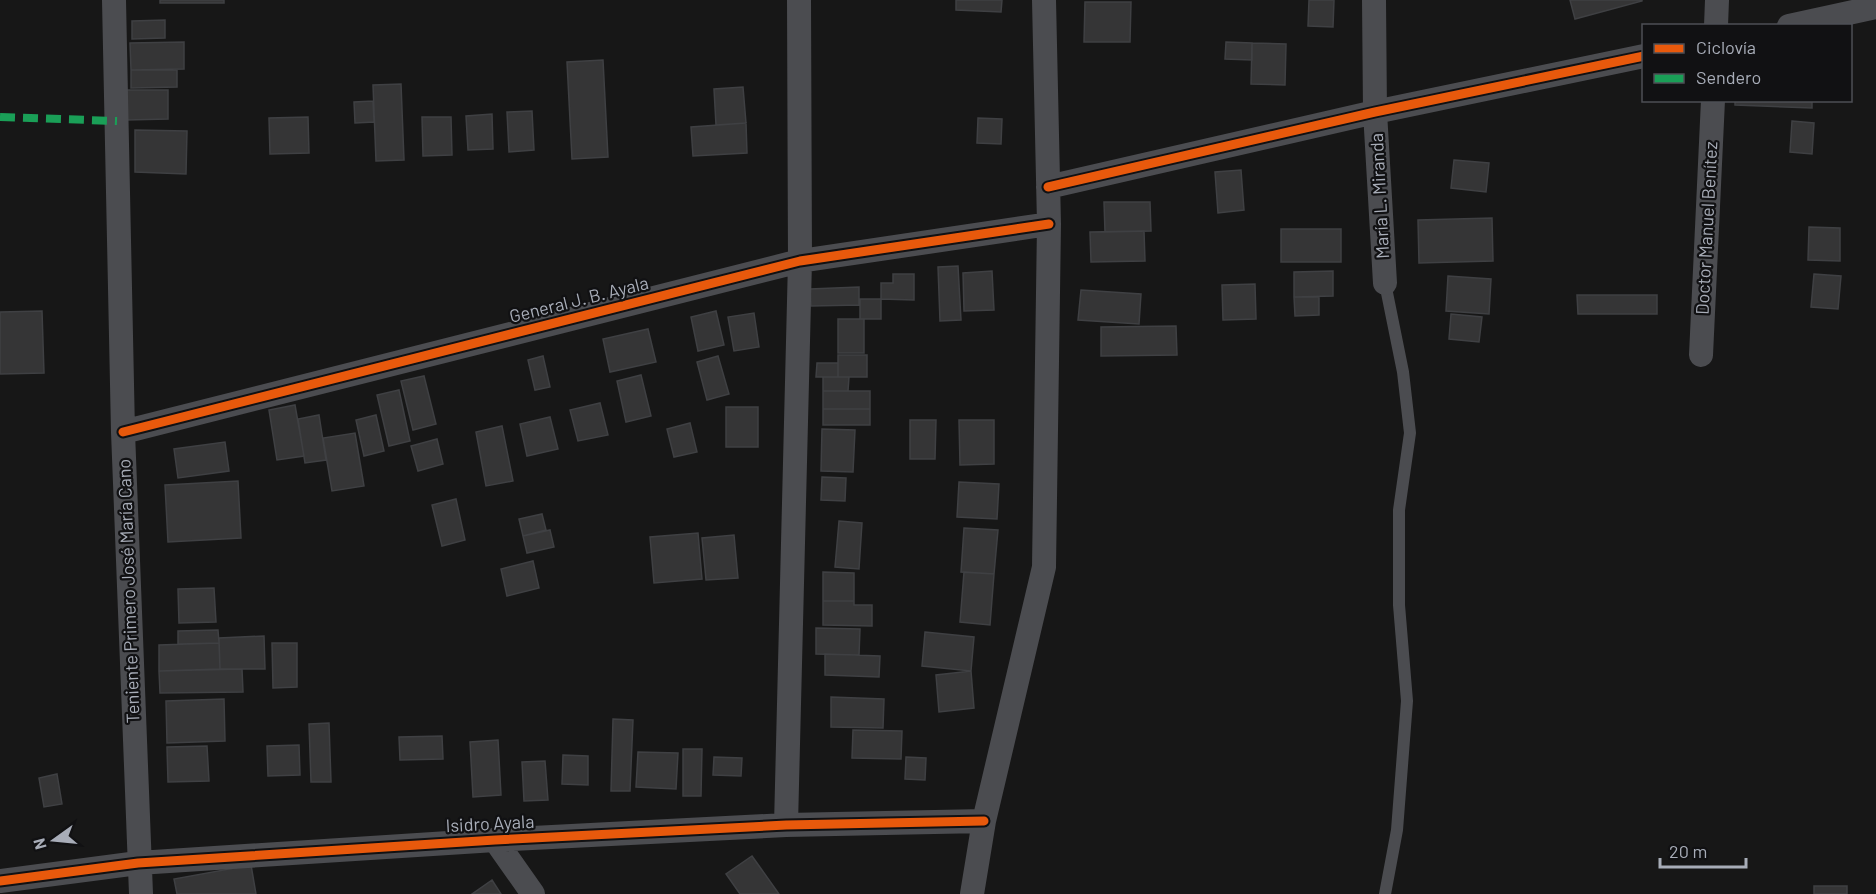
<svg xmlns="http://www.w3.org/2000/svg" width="1876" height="894" viewBox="0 0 1876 894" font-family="Barlow,sans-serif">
<rect width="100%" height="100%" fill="#171717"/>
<path fill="#353536" stroke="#3f4043" stroke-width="1.5" d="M160 0H224V3H160Z
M956 0H1002L1001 12 956 10Z
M1309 0H1334L1333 27 1308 26Z
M1570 0H1642V1L1575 19Z
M1085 2H1131L1130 42H1084Z
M165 20V38L132 39V21Z
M184 42V69L131 70 130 43Z
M1226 42 1252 43V60L1225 59Z
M1252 43 1286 44 1285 85 1251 84Z
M603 60 608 157 572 159 567 62Z
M131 70H177V87L131 88Z
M401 84 404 160 376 161 373 85Z
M743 87 746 123 716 125 714 89Z
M125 90H168V119L126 120Z
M1735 100H1812V108L1735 105Z
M373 101 374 122 355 123 354 102Z
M532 111 534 150 509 152 507 112Z
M492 114 493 149 468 150 466 116Z
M308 117 309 153 270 154 269 118Z
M422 117H451L452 155 423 156Z
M978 118 1002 119 1001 144 977 143Z
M1792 121 1814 123 1812 154 1790 152Z
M746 123 747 153 693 156 691 127Z
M135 130 187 131 186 174 135 172Z
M1454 160 1489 163 1486 192 1451 188Z
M1241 170 1244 210 1218 213 1215 172Z
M1104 202H1150L1151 231 1105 232Z
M1492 218 1493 261 1419 263 1418 220Z
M1809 227 1840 228V261L1808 260Z
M1281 229H1341V262H1281Z
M1144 231 1145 261 1091 262 1090 232Z
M958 266 961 320 940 321 938 267Z
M992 271 994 310 964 311 963 273Z
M1333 271V296L1294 297V272Z
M893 274H914V300L881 299V283H893Z
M1814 274 1841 276 1838 309 1811 307Z
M1448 276 1491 279 1489 314 1446 311Z
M1255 284 1256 319 1223 320 1222 285Z
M859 287V305L811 306 810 289Z
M1081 290 1141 294 1139 324 1078 320Z
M1577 295H1657V314H1578Z
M1294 297H1319V315L1295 316Z
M860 299H881V319H860Z
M42 311 44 373 0 374V312Z
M716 311 724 345 698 351 691 317Z
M754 313 759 347 734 351 728 317Z
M1451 314 1482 317 1479 342 1449 339Z
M838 319H864V353H838Z
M1176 326 1177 355 1101 356V327Z
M648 329 656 362 610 372 603 339Z
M838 355H867V377H838Z
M543 356 550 387 535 390 528 360Z
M718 356 729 394 707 400 697 362Z
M817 363H838V377H816Z
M641 375 651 416 626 422 617 381Z
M424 376 436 424 413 430 401 381Z
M823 377H849L848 391H823Z
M399 390 410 441 389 446 377 395Z
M823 391H870V409H823Z
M600 403 608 435 578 441 570 410Z
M295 405 304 456 277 460 269 410Z
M726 407H758V447H726Z
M823 409H870V425H823Z
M319 415 326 460 305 463 298 419Z
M376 415 384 451 364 456 356 420Z
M550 417 558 449 527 456 520 424Z
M910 420H936L935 459H910Z
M959 420H994V464L960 465Z
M690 423 697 452 674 457 667 429Z
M502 426 513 481 486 486 476 432Z
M822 429 855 430 853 472 821 471Z
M355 433 364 486 332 491 323 438Z
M437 439 443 464 418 471 411 446Z
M225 442 229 471 178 478 174 449Z
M822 477 846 478 845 501 821 500Z
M238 481 241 538 168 542 165 485Z
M959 482 999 484 997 519 957 517Z
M456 499 465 540 442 546 432 505Z
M542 514 546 530 523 536 519 519Z
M839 521 862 523 859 569 835 567Z
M964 528 998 530 994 574 961 572Z
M550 530 554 547 527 553 523 536Z
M698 533 702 579 654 583 650 537Z
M734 535 738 578 706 580 702 538Z
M533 561 539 588 507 596 501 569Z
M823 572 854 573V601H823Z
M964 572 994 574 990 625 960 622Z
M214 588 216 622 179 623 178 589Z
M823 601H854V605H872V626L823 625Z
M816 628 860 629 859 655 816 654Z
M218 630 219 643 178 644V631Z
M925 632 974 637 971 671 922 666Z
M264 636 265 669H220L219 638Z
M219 643 220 669 159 671V645Z
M272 643H297V687L273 688Z
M825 654 880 656 879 677 825 675Z
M242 669 243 692 160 693 159 671Z
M971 671 974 708 939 712 936 675Z
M831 697 884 699 883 728 831 727Z
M224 699 225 741 167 743 166 701Z
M613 719 633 720 630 791H611Z
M329 723 331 782H311L309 724Z
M853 730 902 731 901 759 852 758Z
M442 736 443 759 400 760 399 737Z
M498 740 501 795 473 797 470 742Z
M299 745 300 775 268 776 267 746Z
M207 746 209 781 168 782 167 747Z
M683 749H702L701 796H683Z
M638 752 678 753 676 789 636 787Z
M563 755 588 756V785L562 784Z
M714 757 742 758 741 776 713 775Z
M906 757 926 758 925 780 905 779Z
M545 761 548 800 524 801 522 762Z
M57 774 62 804 44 807 39 778Z
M752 856 779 894H740L726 874Z
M251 865 256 894H177L174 879Z
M492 880 501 894H472Z
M1814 886H1847V894H1814Z"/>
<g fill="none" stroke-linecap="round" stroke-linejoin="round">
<path stroke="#4b4c50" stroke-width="12" d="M1385 894 1397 830 1407 701 1399 605V510L1410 433 1403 372 1385 283"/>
<path stroke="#4b4c50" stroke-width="24" d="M114 0 123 432 141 894
M1374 0 1375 112 1385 283
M1716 26 1717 0
M1789 26 1876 7
M1048 187 1375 112 1644 56
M1701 355 1713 100
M123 432 800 261 1049 224
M786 825 800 261 799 0
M495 840 533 894
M0 881 138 863 495 840 786 825 984 821
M972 894 984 821 1044 567 1049 224 1044 0"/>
<path stroke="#1a9f57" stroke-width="8" stroke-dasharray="15 8" stroke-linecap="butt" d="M0 117 117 121"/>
<g stroke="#111113" stroke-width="13">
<path id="cycleway" d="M1048 187 1375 112 1644 56
M123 432 800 261 1049 224
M0 881 138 863 495 840 786 825 984 821"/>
</g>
<use href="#cycleway" stroke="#e8590c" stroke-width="9"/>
</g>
<g text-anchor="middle" stroke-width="4.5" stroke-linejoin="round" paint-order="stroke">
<g font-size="18" fill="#a8adb8" stroke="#111113">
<text transform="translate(1380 196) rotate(-93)" y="6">María L. Miranda</text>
<text transform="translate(1707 228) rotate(-87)" y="6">Doctor Manuel Benítez</text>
<text transform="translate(579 300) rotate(-14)" y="6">General J. B. Ayala</text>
<text transform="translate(129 591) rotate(-92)" y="6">Teniente Primero José María Cano</text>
<text transform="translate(490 824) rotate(-3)" y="6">Isidro Ayala</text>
</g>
</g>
<rect x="1642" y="24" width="210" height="78" fill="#111113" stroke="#4d4f55" stroke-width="1.5"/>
<rect x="1654" y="44" width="30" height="9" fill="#e8590c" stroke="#4d4f55" stroke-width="1.5"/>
<text x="1696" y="54" font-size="18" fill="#a8adb8">Ciclovía</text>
<rect x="1654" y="74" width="30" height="9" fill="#1a9f57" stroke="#4d4f55" stroke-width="1.5"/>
<text x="1696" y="84" font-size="18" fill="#a8adb8">Sendero</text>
<g transform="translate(54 840) rotate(255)" stroke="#111113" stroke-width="4.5" paint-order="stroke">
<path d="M0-4.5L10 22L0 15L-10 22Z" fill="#a8adb8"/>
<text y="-9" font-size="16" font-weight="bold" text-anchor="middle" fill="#a8adb8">N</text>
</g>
<path d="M1660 858v9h86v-9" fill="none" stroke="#a8adb8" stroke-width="3"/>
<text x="1669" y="858" font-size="18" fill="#a8adb8" stroke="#111113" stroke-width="4.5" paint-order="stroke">20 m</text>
</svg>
